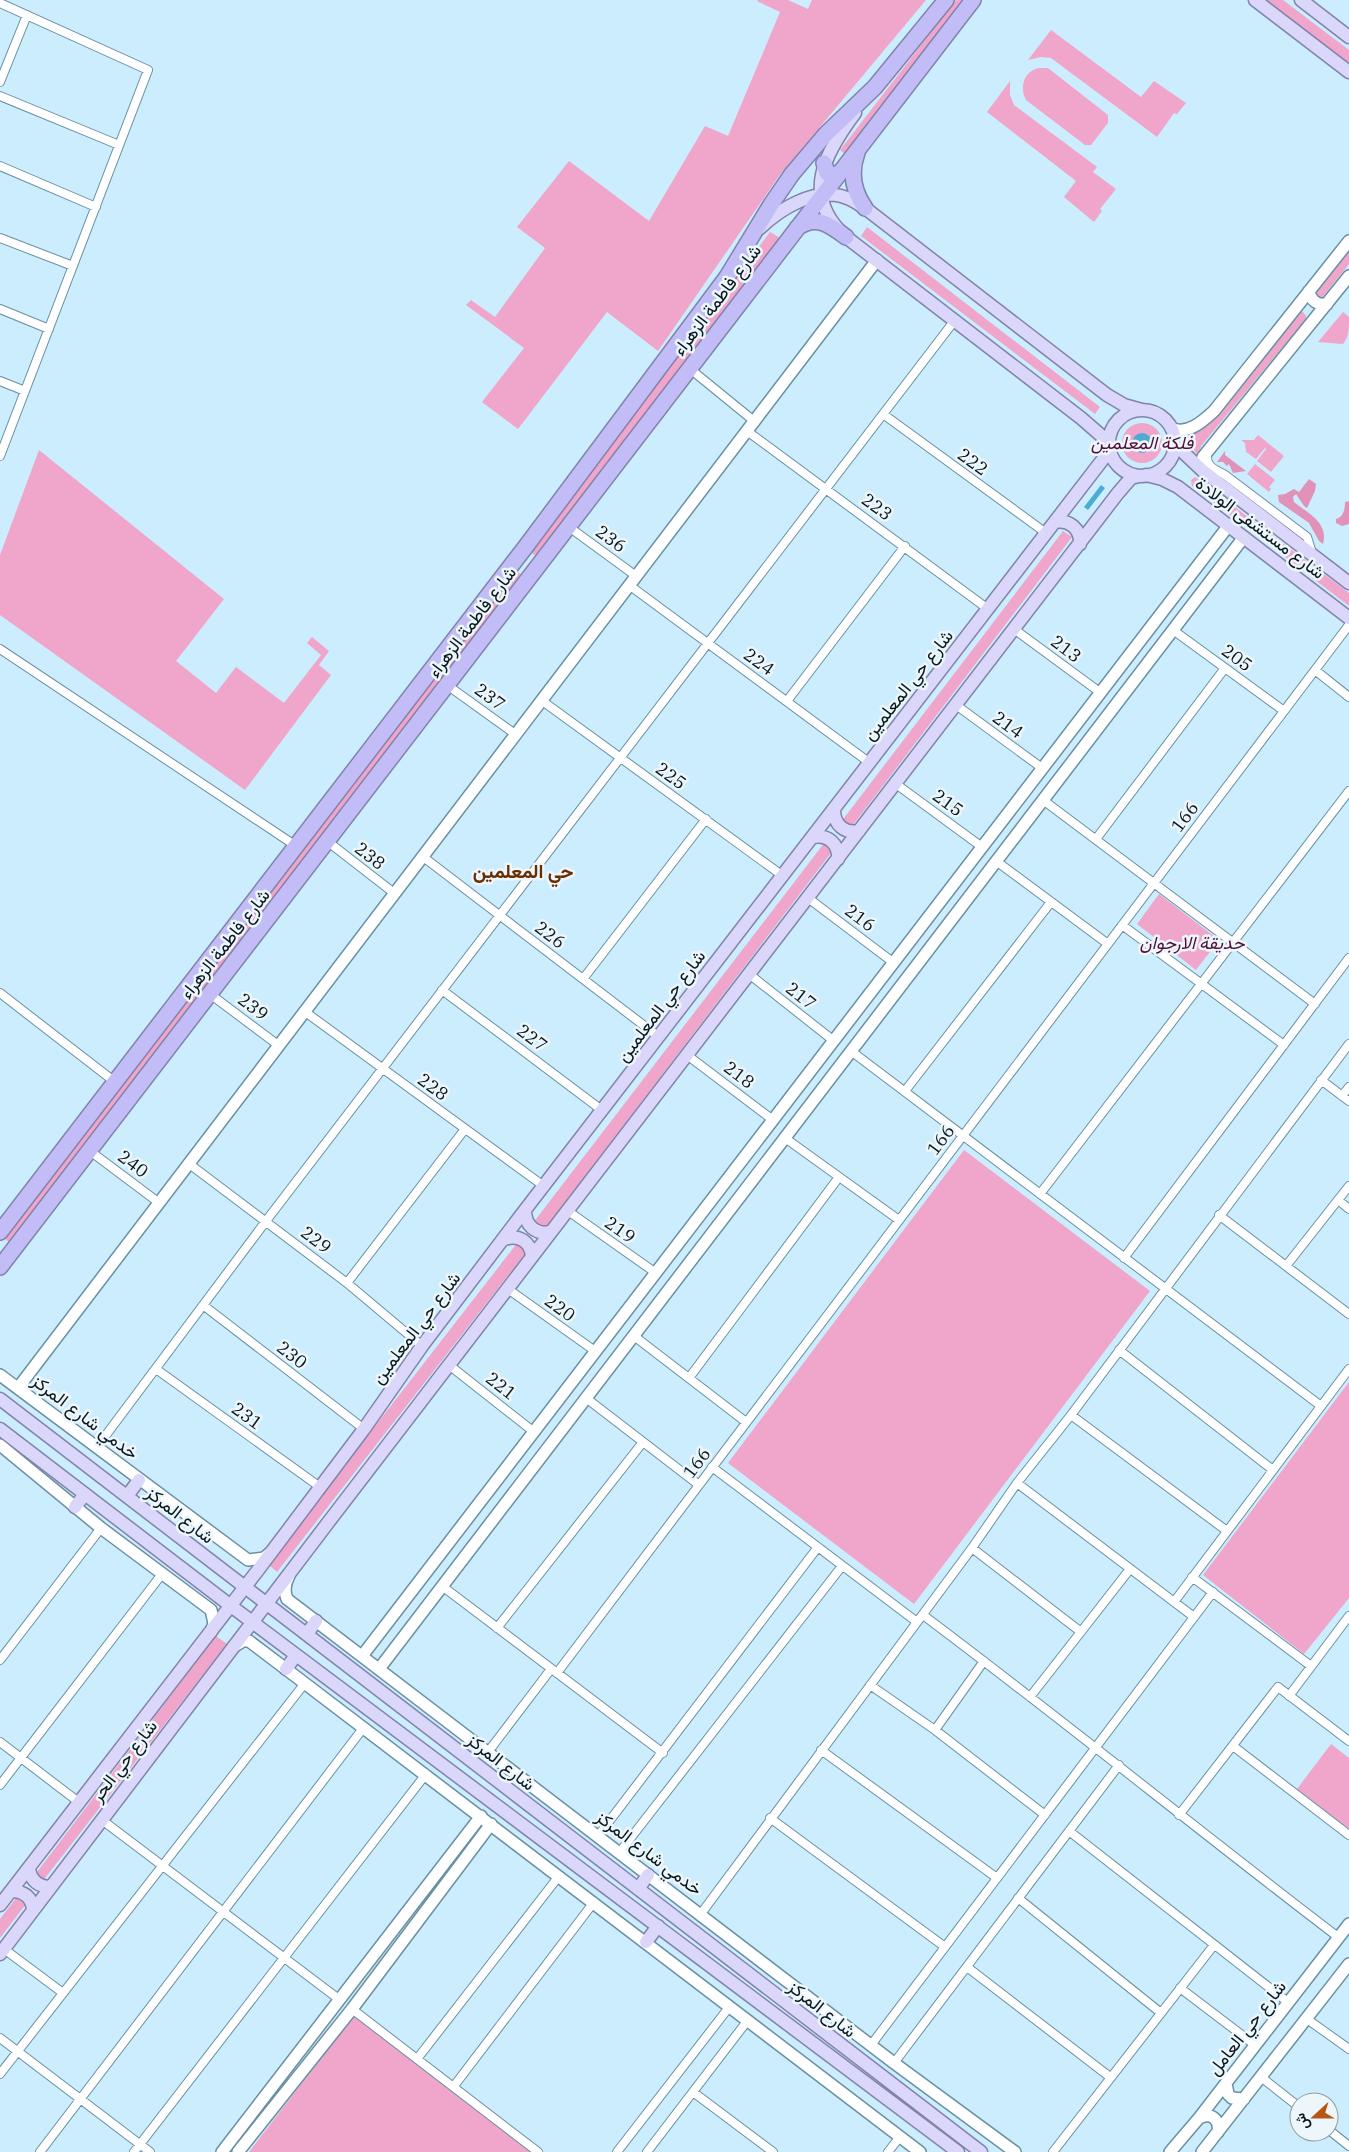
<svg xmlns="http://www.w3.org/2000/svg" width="1349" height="2152" viewBox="0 0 1349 2152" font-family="'IBM Plex Serif',Vazirmatn,serif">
<rect width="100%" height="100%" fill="#ccedfd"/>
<path fill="#f0a5ca" d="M758 0H788L808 9 812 0H926L779 176 658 351 607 312 518 429 482 402 524 348 466 305 471 300 495 317 545 248 517 227 569 161 649 221 705 126 728 136 780 12 757 1Z
M956 0H965L846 155 840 150Z
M1267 0H1283L1349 50V63Z
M1051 30 1141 97 1154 81 1186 103 1177 114 1174 113 1157 137 1051 58 1041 57 1028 60Z
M1039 68H1048L1108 115V123L1091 145H1085L1026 100C1019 87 1024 71 1039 68Z
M1010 81V95L1014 105 1097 167 1093 172 1116 189 1100 209 1102 211 1094 222 1064 197 1076 181 987 112Z
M867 227 1100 407 1095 414 861 236Z
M770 232 780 238 540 554 533 555 532 549Z
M1349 249V264L1321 299H1316L1315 292Z
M1299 312H1303L1306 316V319L1201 446 1198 455 1183 437 1196 432 1207 424Z
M1343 312 1349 317C1349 328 1349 337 1343 344L1318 342Z
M1122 443a20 20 0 1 1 40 0a20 20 0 1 1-40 0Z
M1258 435 1284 456 1271 472 1257 461 1266 449 1265 448 1256 459 1246 452 1245 443 1241 440H1254Z
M39 450 224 599 176 661 216 693 236 667 284 703 321 655 307 643 312 637 329 651 319 665 331 675 245 790 0 615V555Z
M1255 464 1275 480 1269 487 1271 489 1269 492 1247 474Z
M1195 477 1349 593V606L1192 486 1191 480Z
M1063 531 1072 537 850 829 841 822Z
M514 573H519L522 576 11 1243 6 1240V1235Z
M825 842 834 849 543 1231 533 1223Z
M1159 894 1219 940 1196 970 1137 924Z
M964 1150 1150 1291 914 1604 728 1463Z
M518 1242 528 1250 277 1572 268 1564Z
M1349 1382V1598L1304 1654 1203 1575Z
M216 1636 227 1644 42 1882 34 1876Z
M1331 1744 1349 1758V1829L1297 1789Z
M17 1897 26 1904 0 1938V1919Z
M354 2015 532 2152H249Z"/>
<path fill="#e192b9" d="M1225 451V455L1246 471 1233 473 1229 464 1227 466 1223 462H1217Z
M1309 479 1316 484 1315 491 1307 508 1304 506 1296 494 1293 497 1294 502C1307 513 1329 522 1323 544L1319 541 1309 523 1279 502 1278 495 1285 494 1294 489 1299 492Z
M1349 501V524L1342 526 1336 523V519C1344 517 1345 508 1345 502Z"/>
<path fill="#4cacd4" d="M1132 443a10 10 0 1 1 20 0a10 10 0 1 1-20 0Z
M1101 485 1105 488 1088 510 1084 507Z"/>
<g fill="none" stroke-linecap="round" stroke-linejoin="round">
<g stroke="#6990a3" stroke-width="10">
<path id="street" d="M0 3 148 70 0 456
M0 82 27 15
M0 96 119 145
M0 166 96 207
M0 238 73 266
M0 309 49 329
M689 368 754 421
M0 381 25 391
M883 414 1046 533
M747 431 988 609
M1207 454C1206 468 1215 469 1225 475L1307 537 1312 553
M569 527 636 576
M629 585 870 763
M1014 629 1101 693
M1173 630 1284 711
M0 649 296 846
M1315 670 1349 697
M447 685 515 734
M541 700 783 876
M787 701 905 546
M956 705 1042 768
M896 784 982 847
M1043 800 1315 1004
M1096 839 1225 668
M327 841 394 893
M422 856 659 1037
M996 861 1108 944
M808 898 894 963
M1122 925 1284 1045
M749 974 834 1041
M583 979 706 819
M442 990 603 1111
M0 993 115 1082
M210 994 278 1045
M304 1011 545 1187
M851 1051 1321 1406
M687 1055 773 1120
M1321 1080 1349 1101
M905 1091 1051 902
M1342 1096 1349 1087
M785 1138 899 1220
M90 1151 158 1202
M188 1163 347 1283 422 1346
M1040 1194 1349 791
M1338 1200 1349 1209
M568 1211 656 1273
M1219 1215 1349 1314
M1124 1258 1349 958
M1286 1266 1349 1186
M347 1283 465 1129
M508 1289 595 1351
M203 1305 364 1429
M634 1336 746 1422
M1119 1350 1273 1470
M449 1365 534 1432
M156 1369 320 1487
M689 1378 839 1177
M586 1398 699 1485
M1071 1415 1227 1531
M97 1447 266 1221 955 320
M712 1467 917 1622
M1017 1483 1194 1617
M972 1548 1081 1632
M1192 1577 1311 1666
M442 1586 663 1753
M1174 1602 1349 1369
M923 1615C1063 1720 1199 1831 1338 1937
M497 1628 643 1442
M0 1660 101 1528
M557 1673 1349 625
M870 1685 935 1730 1045 1815
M1289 1696 1349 1616
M1030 1697 1130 1569
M935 1730 984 1661
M0 1742 80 1803
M1233 1746 1349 1835
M821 1750 997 1878
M488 1752 551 1669
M0 1785 162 1574
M1179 1815 1278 1687 1349 1741
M770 1818 945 1947
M102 1820 340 2000
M1069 1831 1289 2003
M598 1836 818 1547
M619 1853 842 1566
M1018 1898 1161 2013
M700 1915 972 1548 1017 1483 1071 1415 1349 1044
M4 1949 63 1993
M967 1967 1110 2077
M1180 1988 1255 2045
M352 2009 538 2152
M1307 2019 1349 2049
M0 2038 150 2152
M871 2045 1213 1592
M417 2059 559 1876
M894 2063 1119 1765
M0 2074 305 1683
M1261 2077 1299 2107
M454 2086 594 1902
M693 2092 773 2152
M1329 2130 1349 2146
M40 2152 364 1727
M134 2152 426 1774
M617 2152 730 2006
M647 2152 748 2020
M888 2152 899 2138
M1053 2152 1214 1945"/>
</g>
<g stroke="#6990a3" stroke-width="14">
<path id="secondary" d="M1309 291C1311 301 1317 305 1327 304
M1171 428C1187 436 1203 421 1214 411L1349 241
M1203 471 1201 464 1203 457 1349 276
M0 1375 248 1560 264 1558 270 1553
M18 1388 877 260
M0 1445 101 1528 211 1610 214 1623 211 1632
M289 1576C284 1584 284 1591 287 1599L894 2063 1015 2152
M233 1647 243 1641H249L286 1669 920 2152
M362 1656 1229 525
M379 1669 1244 537
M1226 2083 1228 2094 1232 2098 1244 2099
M1199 2118C1211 2112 1220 2119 1218 2132
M222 2152 481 1816
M238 2152 352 2009 491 1824
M1170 2152 1199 2118 1349 1924
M1202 2152 1349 1964"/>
</g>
<g stroke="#8183ab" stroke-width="15">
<path id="primary" d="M1255 0 1349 72
M1301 0 1349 37
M760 228C780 209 812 189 841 196 850 198 857 203 865 208L1107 395 1124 405 1142 410
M1109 443a33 33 0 1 1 66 0a33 33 0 1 1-66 0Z
M1174 438 1184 453 1203 471 1349 583
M1146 475 1162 479 1178 487 1349 618
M1055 522C1069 519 1081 529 1080 544
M834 810C834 825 845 834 859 831
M813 837C828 834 839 844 838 859
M525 1210C525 1226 536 1235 551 1232
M505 1239C519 1234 531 1242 532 1257
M0 1399 981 2152
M0 1429 231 1606 958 2152
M127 1496 139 1480
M75 1507 85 1494
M307 1634 316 1621
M286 1669 296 1655
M29 1869C31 1881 39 1887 51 1887
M638 1889 648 1875
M11 1891C24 1891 32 1897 33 1910
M0 1905 258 1570 364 1429 422 1346 525 1210 1110 450 1104 438 1081 418 846 237C800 196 825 153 855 113
M646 1942 658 1926
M0 1954 327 1524 1118 493 1131 478 1139 476"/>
</g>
<g stroke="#8183ab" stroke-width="18">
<path id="highway" d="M857 153C850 172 853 191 865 208
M824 163 827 173 832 175 839 173
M797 228C816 214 830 225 846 237
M0 1232 527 545 727 277 772 203 792 174 825 135 875 87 946 0
M0 1267C324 845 648 422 973 0"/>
</g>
<use href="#street" stroke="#fff" stroke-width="8"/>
<use href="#secondary" stroke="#fff" stroke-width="11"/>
<use href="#primary" stroke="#dad7fa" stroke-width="12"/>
<use href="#highway" stroke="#c2bdf6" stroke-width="15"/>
</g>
<g text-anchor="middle" stroke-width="5" stroke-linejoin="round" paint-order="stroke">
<g font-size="18" fill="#09181f" stroke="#edf6fa">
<text transform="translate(717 300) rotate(-53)" y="6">شارع فاطمة الزهراء</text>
<text transform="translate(973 462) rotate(36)" y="6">222</text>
<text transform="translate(877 507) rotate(36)" y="6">223</text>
<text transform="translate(1260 528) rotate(37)" y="6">شارع مستشفى الولادة</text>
<text transform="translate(611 539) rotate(36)" y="6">236</text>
<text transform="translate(472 622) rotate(-53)" y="6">شارع فاطمة الزهراء</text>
<text transform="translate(1066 649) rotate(37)" y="6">213</text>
<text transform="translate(1237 658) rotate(36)" y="6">205</text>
<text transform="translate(759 662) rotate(36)" y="6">224</text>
<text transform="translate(908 685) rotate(-52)" y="6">شارع حي المعلمين</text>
<text transform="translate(490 697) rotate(36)" y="6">237</text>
<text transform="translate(1008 725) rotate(36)" y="6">214</text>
<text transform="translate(671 776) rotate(36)" y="6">225</text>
<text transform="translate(948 803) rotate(36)" y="6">215</text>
<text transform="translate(1185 817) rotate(-53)" y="6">166</text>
<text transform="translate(370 856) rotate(38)" y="6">238</text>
<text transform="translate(860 918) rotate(37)" y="6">216</text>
<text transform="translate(550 935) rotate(37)" y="6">226</text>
<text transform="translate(225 944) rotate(-52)" y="6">شارع فاطمة الزهراء</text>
<text transform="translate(801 996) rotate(38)" y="6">217</text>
<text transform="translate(661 1006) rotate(-53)" y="6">شارع حي المعلمين</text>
<text transform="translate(253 1007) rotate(37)" y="6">239</text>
<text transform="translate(532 1038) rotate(37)" y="6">227</text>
<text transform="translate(739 1075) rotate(37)" y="6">218</text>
<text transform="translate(433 1087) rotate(36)" y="6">228</text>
<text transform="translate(941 1140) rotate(-53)" y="6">166</text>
<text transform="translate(133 1164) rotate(37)" y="6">240</text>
<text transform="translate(620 1230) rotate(35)" y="6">219</text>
<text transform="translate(316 1240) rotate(37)" y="6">229</text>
<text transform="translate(560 1308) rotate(36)" y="6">220</text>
<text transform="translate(416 1328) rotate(-53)" y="6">شارع حي المعلمين</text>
<text transform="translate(292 1355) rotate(38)" y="6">230</text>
<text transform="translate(501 1386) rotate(38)" y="6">221</text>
<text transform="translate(247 1416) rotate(36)" y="6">231</text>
<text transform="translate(85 1417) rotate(37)" y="6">خدمي شارع المركز</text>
<text transform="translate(697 1463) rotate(-53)" y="6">166</text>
<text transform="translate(180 1515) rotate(38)" y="6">شارع المركز</text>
<text transform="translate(124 1761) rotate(-53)" y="6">شارع حي الحر</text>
<text transform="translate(501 1762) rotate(38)" y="6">شارع المركز</text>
<text transform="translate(649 1853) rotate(37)" y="6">خدمي شارع المركز</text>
<text transform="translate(822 2009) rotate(38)" y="6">شارع المركز</text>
<text transform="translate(1247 2028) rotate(-52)" y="6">شارع حي العامل</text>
</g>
<g font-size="18" font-style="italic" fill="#530d37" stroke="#edf6fa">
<text x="1142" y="449">فلكة المعلمين</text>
<text x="1192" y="949">حديقة الارجوان</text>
</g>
<g font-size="19" font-weight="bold" fill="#6a2d01" stroke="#edf6fa">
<text x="523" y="878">حي المعلمين</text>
</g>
</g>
<g transform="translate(1314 2117) rotate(249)"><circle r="24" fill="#edf6fa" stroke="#929da2"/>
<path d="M0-4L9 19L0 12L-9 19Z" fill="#b75614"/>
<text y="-8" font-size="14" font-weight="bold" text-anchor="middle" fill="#09181f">ش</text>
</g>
</svg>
